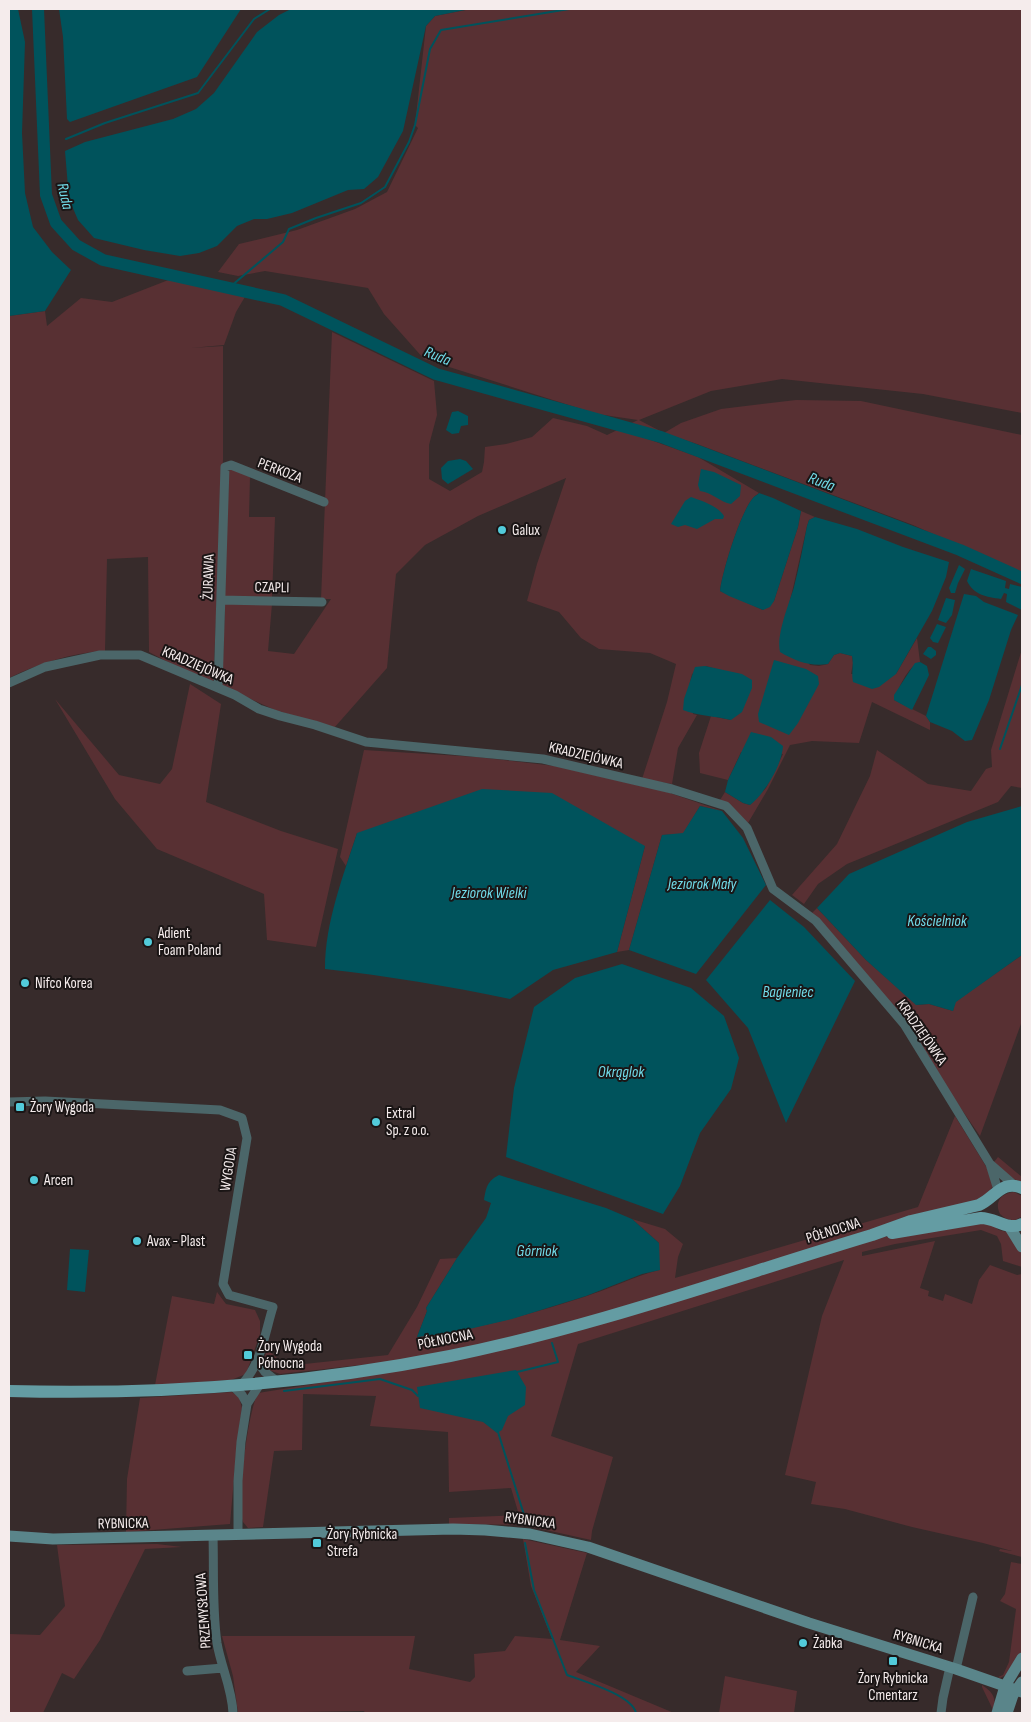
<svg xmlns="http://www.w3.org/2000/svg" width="1031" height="1722" viewBox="0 0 1031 1722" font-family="'Sofia Sans Condensed',sans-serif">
<rect width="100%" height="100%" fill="#372b2b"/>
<path fill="#583033" d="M471 9H1022V413L923 394 782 379 711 391 639 420 664 433 681 423 721 409 796 400 861 401 1022 435V574L913 525 697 444 664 433 645 438 698 457 759 493C757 495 754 496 753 498 741 511 722 572 720 591L763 610 774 601 798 527 801 511 815 517 809 520 807 526 793 588 783 629 810 665 819 666 828 664 834 655 840 653 852 656 853 663 851 674H896L917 638 920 662C908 666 898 689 894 700L926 716 930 722V730L872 702 859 743 812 741 790 745 768 789 748 823 720 800 725 792 743 803 750 805 766 788 783 754 741 752 728 780 700 773 699 753 711 716 731 720 722 671 706 666 692 674 689 686 693 714 697 715 678 748 672 784 642 779 667 702 676 664 650 653 599 649 581 638 559 612 527 601 537 564 566 478 478 516 425 545 396 574 387 668 334 728 275 710 222 686 225 604H272L268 651 294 654 331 599H321L332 332 434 381 437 415 429 445V479L450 491 482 472 484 462 485 447 506 444 532 437 553 418 587 426 607 435 638 420 597 414 424 359 384 314 368 288 265 271 238 276 218 272 239 244 297 230 355 209 387 192 418 128 415 125 426 26 435 16Z
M171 279 246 295 236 312 224 345 191 348 223 346V459L213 686 149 652 148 557 107 559 105 651C70 653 40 663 9 678V316L45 311 47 326 81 298 112 302Z
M231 468 250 477 249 517H275L272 598 224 596 229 472Z
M1022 649V788L1011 786 998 802 847 864 818 884 804 904 792 895 837 844 870 776 877 750 928 784 971 791 986 769 992 767 991 750Z
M190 684 221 704 206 802 281 831 338 849 316 947 267 940 264 894 157 849 115 799 55 699 119 775 160 784 172 769Z
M364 750 477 757 555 766 667 792 722 811 700 806 683 834 662 835 629 950 617 952 645 846 357 833 346 866 340 857Z
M817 908 866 960 917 1005 929 1004 953 1011 955 1002 1022 955V1021L980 1136 874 983 811 914Z
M955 1116 987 1168 993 1186 989 1192 977 1200C878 1228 779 1258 681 1289 605 1312 530 1337 452 1352 395 1363 337 1367 280 1374L269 1370 263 1362 266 1353 269 1351 286 1366 388 1355 417 1307 440 1259 457 1258 426 1308 427 1311 417 1337C474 1330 529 1315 584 1297 609 1289 633 1277 659 1270V1243L632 1219 665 1229 683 1244 678 1257 675 1278 918 1207Z
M998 1157 1022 1177V1182L1010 1178 994 1162Z
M1014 1192 1022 1196V1216C1015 1222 1007 1221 1000 1214 994 1202 1001 1193 1014 1192Z
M972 1223 991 1224 999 1230 1011 1233 1022 1252V1267L1003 1261 1001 1244 997 1236 981 1230 895 1244 862 1252V1256L935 1241 920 1288 929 1291 928 1296 943 1301 945 1294 972 1304 979 1280 990 1265 1017 1275 1022 1274V1557L999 1551 1000 1549 1012 1551 983 1543 912 1527 845 1509 811 1504 816 1482 785 1475 822 1316 844 1260 578 1344 551 1436 613 1457 592 1531 591 1540 523 1525 449 1524V1518L519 1515 511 1488 449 1492 448 1432 370 1426 376 1396 303 1394 302 1450 274 1451 263 1527 248 1528C247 1527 244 1523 243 1522 236 1503 248 1411 258 1393L413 1368 877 1238Z
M217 1292 226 1304 255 1310 260 1321V1334L246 1374 231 1380 155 1385 172 1296 214 1304Z
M232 1392 239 1397 242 1408 237 1443 230 1524 126 1532 127 1479 140 1398Z
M523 1539 587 1553 560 1640 600 1646 576 1672 674 1713H365L364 1711 238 1713 233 1676 222 1636H415L409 1669 470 1682 475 1677 474 1654 505 1651 515 1636 552 1639 531 1586Z
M157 1544 182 1547 145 1549 100 1640 74 1679 62 1673 43 1713H9V1634L40 1635 65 1606 57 1545Z
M1011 1562 1022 1564V1651L1006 1675 1000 1678 998 1677 1003 1675 1009 1662 1016 1609 1000 1601 1005 1594Z
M725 1676 797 1691 794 1713H719Z
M982 1685C994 1693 996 1698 994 1712L982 1687Z"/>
<path fill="#00535c" d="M9 9H18L25 42 22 133 25 193 33 227 52 252 71 270 45 311 9 316Z
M59 9H241L197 77 70 122 67 119 63 37Z
M291 9H470L435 16 426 26 403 131 378 177 364 189 348 190 292 213 267 219H254L237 226 217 246 199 253 180 256 144 250 94 238 78 220 69 199 65 151 85 142 173 119 196 109 214 93 257 32 279 15Z
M458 411 468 416V425L461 426 459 433 452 434 446 430 452 412Z
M460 459 466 461 473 469 448 484 442 479 441 468 448 461Z
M701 469 714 472 741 485 740 496 731 504C720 502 713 493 700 491L698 485Z
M759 493 773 498 801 511 798 527 774 601 770 607 763 610 729 596 720 591C722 572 741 511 753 498 753 497 759 494 759 493Z
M691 497C702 501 718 506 724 516L723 519H715L697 529 685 525 678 527 671 524 685 501Z
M815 517 857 529 903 547 949 562 946 577 932 611 896 674 879 687 872 689 853 682C851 673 854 665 852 656L840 653 834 655 828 664C811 667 795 661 780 652 776 635 789 604 794 587 799 567 803 547 807 526L809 520Z
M959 565 965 569 958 583 955 593H951L949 588Z
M971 569 1006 581 1005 588 1009 589 1010 584 1022 587V610L1006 602 1007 594 1004 593 1001 599C986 597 974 595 967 581Z
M964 594 976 596 984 602 1018 615 1011 630 989 700 972 740 965 741 952 731 930 722 926 716Z
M946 598 955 600 952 615 946 623 938 620Z
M937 624 946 627 938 643 933 642 930 638Z
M928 647H931L936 651V655L931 659 923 654Z
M774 660 806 669 818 676 819 684 798 723 789 735 759 722 758 714Z
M920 662 927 666 929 675 912 710 894 700V695L915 663Z
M705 666 742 674 752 680V688L742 712 731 720C715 716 698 716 683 710L684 699 695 667Z
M751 732 771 737 783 746C782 765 765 793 750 805L743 803 725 792 728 780Z
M482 789 552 793 645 846 617 952 553 970 510 999C448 986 388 976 325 969 325 922 343 877 357 833Z
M700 806 722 811 743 838 766 885 696 974 629 950 662 835 683 833Z
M1022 806V955L956 1002 953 1011 929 1004 916 1005 866 960 817 908 849 874 967 822Z
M770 900 804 927 855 981 786 1123 748 1028 706 980Z
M622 964 691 988 724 1016 739 1058 731 1089 700 1133 680 1186 663 1214 506 1157 514 1088 534 1007 575 978Z
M499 1175 606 1208 632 1219 659 1243 660 1270 642 1274 586 1296 512 1319 452 1333 417 1337 427 1311 426 1308 457 1258 486 1218 491 1203 484 1200C486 1188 487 1181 499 1175Z
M70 1249 89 1250 85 1292 67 1290Z
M516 1370 526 1387 525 1405 508 1416 502 1430 497 1433 483 1422 420 1408 417 1387Z"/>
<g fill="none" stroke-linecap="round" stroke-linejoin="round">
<path stroke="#00535c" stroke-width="2" d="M66 139 105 123 198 93 254 19 270 9
M230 287 283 242 289 229 316 218 361 203 385 187 409 142 415 125 430 49 441 30 569 9
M1000 749 1022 685
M517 1372 558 1362 552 1343
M284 1391 380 1379 412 1390 418 1396
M498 1432 526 1521
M525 1543 534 1590 567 1675C583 1681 632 1695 636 1713"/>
<path stroke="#00535c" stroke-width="12" d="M38 9 46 195 56 223 76 245 103 260 283 300 436 374 661 437 960 550 1022 578"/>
<path stroke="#4b6669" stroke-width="9" d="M221 600 322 602
M9 683 45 667 100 655H140L235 695 259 709 280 716 315 725 366 742 543 759 672 789 726 806 747 828 773 889 816 921 904 1024 990 1164 998 1190
M218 688 225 467 231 465 324 502
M9 1102 45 1101 220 1110 242 1118 247 1138 223 1284 229 1295 273 1307C265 1332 261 1366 241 1385
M990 1164 1014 1185
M257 1361 265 1372 278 1382
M233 1386 242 1395 247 1404
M213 1535C214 1571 212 1608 217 1643 221 1667 232 1688 233 1713
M238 1535V1481L241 1442 247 1404 260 1384
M956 1669 973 1597
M187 1671 223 1668
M941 1713 943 1698 950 1667"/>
<path stroke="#5a858a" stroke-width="11" d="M1009 1226 1022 1247
M9 1536 53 1539 453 1529 485 1530 530 1534 588 1547 809 1623 956 1669 1022 1692
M997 1713 1005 1686 1022 1658
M1007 1713 1013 1695 1022 1682"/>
<path stroke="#649ca3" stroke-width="12" d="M892 1233 981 1218C996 1218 1007 1231 1022 1224
M9 1391C157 1395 304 1385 450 1356 594 1327 732 1277 872 1235L911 1221 979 1205C995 1198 1002 1179 1022 1188"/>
</g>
<g fill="#52cbda" stroke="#1a1515" stroke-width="2">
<circle cx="502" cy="530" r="5"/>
<circle cx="148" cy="942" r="5"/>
<circle cx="25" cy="983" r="5"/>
<rect x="15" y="1102" width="10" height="10" rx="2.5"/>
<circle cx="376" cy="1122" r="5"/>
<circle cx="34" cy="1180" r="5"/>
<circle cx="137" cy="1241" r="5"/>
<rect x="243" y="1350" width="10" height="10" rx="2.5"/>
<rect x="312" y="1538" width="10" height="10" rx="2.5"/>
<circle cx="803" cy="1643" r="5"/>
<rect x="888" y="1656" width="10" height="10" rx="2.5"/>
</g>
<g text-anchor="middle" stroke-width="4" stroke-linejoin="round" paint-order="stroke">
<g font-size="15" fill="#f5ecec" stroke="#1a1515">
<text transform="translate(280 470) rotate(21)" y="5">PERKOZA</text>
<text transform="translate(208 577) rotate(-88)" y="5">ŻURAWIA</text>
<text transform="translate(272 587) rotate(1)" y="5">CZAPLI</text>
<text transform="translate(198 665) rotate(23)" y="5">KRADZIEJÓWKA</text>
<text transform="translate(586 755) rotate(13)" y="5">KRADZIEJÓWKA</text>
<text transform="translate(922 1032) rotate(55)" y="5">KRADZIEJÓWKA</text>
<text transform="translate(228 1169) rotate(-81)" y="5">WYGODA</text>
<text transform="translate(833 1230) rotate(-17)" y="5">PÓŁNOCNA</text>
<text transform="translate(445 1339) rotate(-11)" y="5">PÓŁNOCNA</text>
<text transform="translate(530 1520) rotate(8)" y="5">RYBNICKA</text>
<text transform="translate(123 1523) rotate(-1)" y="5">RYBNICKA</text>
<text transform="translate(203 1611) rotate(-94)" y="5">PRZEMYSŁOWA</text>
<text transform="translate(918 1641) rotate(17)" y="5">RYBNICKA</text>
</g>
<g font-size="15" fill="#f5ecec" stroke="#1a1515" text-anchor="start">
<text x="512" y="535">Galux</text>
<text x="158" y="938">Adient<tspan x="158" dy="17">Foam Poland</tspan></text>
<text x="35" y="988">Nifco Korea</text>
<text x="30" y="1112">Żory Wygoda</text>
<text x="386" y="1118">Extral<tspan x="386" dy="17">Sp. z o.o.</tspan></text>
<text x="44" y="1185">Arcen</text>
<text x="147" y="1246">Avax - Plast</text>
<text x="258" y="1351">Żory Wygoda<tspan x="258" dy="17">Północna</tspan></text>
<text x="327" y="1539">Żory Rybnicka<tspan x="327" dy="17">Strefa</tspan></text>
<text x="813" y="1648">Żabka</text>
<text x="893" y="1683" text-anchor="middle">Żory Rybnicka<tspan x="893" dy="17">Cmentarz</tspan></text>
</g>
<g font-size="16" font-style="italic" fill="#71dcea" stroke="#1a1515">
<text transform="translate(66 196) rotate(77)" y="6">Ruda</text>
<text transform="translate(438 355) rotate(22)" y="6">Ruda</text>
<text transform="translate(822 481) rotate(21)" y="6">Ruda</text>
<text x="702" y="889">Jeziorok Mały</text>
<text x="489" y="898">Jeziorok Wielki</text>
<text x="937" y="926">Kościelniok</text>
<text x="788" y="997">Bagieniec</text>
<text x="621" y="1077">Okrąglok</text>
<text x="537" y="1256">Górniok</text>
</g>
</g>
<rect width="1031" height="1722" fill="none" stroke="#f5ecec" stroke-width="20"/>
</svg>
